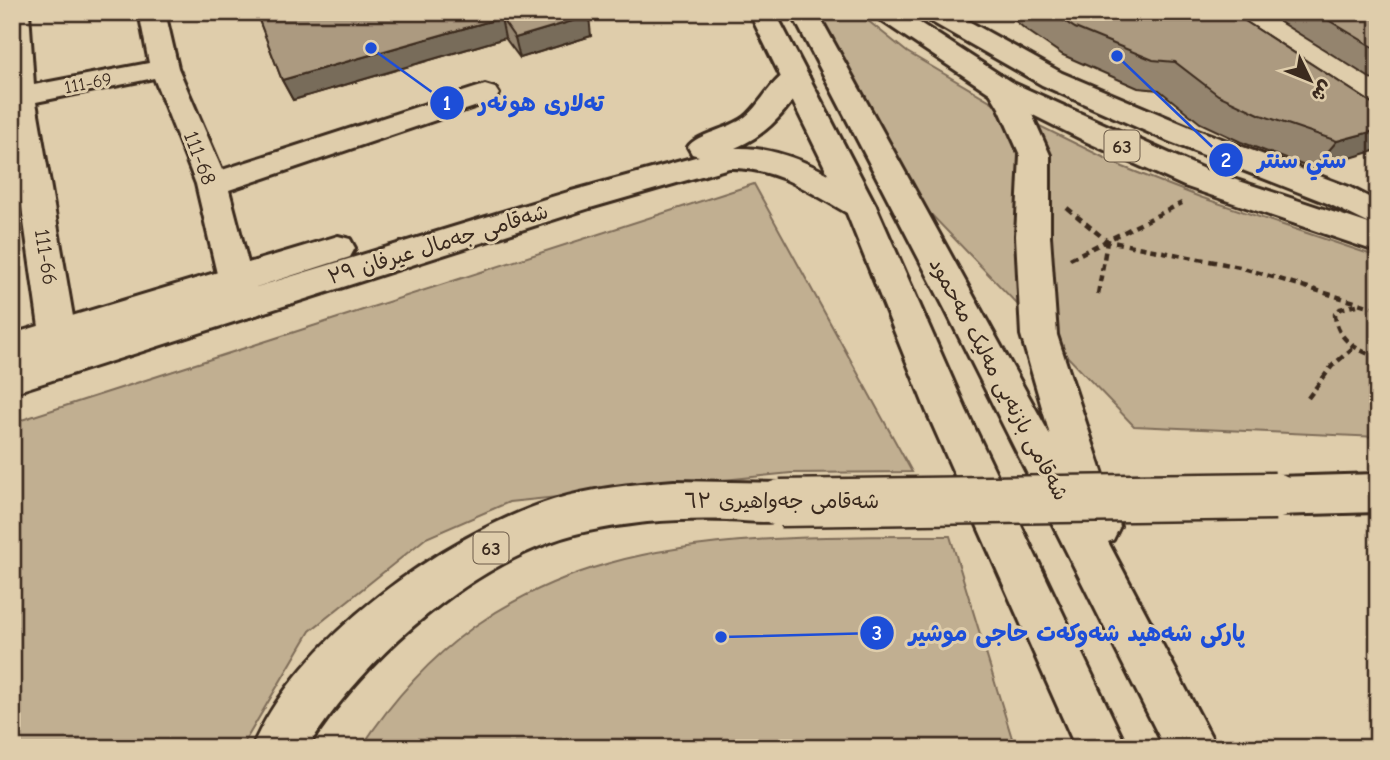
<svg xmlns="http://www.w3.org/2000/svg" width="1390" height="760" viewBox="0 0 1390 760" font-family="'Comic Neue','Playpen Sans Arabic',sans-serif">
<rect width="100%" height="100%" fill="#dfcdab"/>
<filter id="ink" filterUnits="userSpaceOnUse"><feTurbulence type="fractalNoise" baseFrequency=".0143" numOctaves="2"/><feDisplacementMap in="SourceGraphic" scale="14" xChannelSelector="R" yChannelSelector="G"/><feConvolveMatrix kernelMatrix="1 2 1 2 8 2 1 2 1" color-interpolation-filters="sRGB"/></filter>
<g filter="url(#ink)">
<path fill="#c1af91" stroke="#7e6c58" stroke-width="2" d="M818 12H857L907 52 999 106 1123 167 1200 197 1378 257V437L1134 426 924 207Z
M754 184 912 472 791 473 509 502 426 538 310 631 241 748H12V423Z
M950 536 1015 748H361C504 528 716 537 950 536Z"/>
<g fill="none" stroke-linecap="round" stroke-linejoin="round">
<g stroke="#3b2a1e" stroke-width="6">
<path id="minor" d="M12 12H29L34 85 149 63 139 12H165L178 68 222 170 475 88 485 85 495 88 499 94 495 100 229 190 252 278 264 304 259 314 246 318 233 314 218 278 196 184 154 78 36 102 76 334 71 344 58 349 45 344 40 334 12 137Z
M919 12H952L1062 73 1190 127 1349 187 1378 202V228L1327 203 1168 141 1042 85 923 17Z"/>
</g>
<g stroke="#3b2a1e" stroke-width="6">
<path id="major" d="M872 12H903L1011 82 1206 170 1378 227V252L1184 186 1087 142 991 94 876 17Z
M795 69 805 71 809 77C789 107 770 134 735 148 786 146 829 174 871 198L876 206 871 214 860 217 849 214C810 192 776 167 729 168L590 208 12 393V334L338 236 350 239 355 248 350 257 237 293 568 192 699 156 692 154 688 147C696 134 730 129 745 117 762 104 774 74 795 69Z
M1378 474V512L1275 515 1260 510 1254 496 1260 482 1275 477Z
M674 481 780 483 795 489 801 503 795 517C773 525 750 521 727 520 700 519 673 520 647 522 616 526 582 530 553 541 455 577 363 661 307 748H252C297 639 444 535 553 500 592 488 634 484 674 481Z"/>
</g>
<g stroke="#3b2a1e" stroke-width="6">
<path id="highway" d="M749 12H775L876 206 966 410 1127 748H1076L926 410 844 206Z
M791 12H817L1050 435 1021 335 1016 236 1020 155 999 108 987 88 991 82 1001 79 1011 82 1029 108 1050 155V236L1057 335 1120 526 1113 540 1108 542 1217 748H1165L945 309Z"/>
</g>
<path stroke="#3b2a1e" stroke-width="4.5" stroke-dasharray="7 5" stroke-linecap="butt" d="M1067 208 1107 241 1240 267 1371 307
M1070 259 1182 203
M1098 294 1107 242
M1357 305 1340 309 1335 314C1336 339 1356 350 1378 357
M1308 398 1332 366 1354 347"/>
<use href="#minor" fill="#dfcdab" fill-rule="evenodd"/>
<use href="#major" fill="#dfcdab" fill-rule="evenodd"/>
<use href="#highway" fill="#dfcdab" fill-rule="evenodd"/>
<g stroke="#3b2a1e" stroke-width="51" stroke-linecap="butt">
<path id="major-bridge" d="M780 503 1275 496"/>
</g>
<use href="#major-bridge" stroke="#dfcdab" stroke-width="46"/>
</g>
<path fill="#94846e" stroke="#3b2a1e" stroke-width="2" d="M256 12H585L591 36 520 58 505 38 293 100 282 80Z
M1005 12H1231L1378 107V149L1313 169 1241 142 1200 123 1159 90 1138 88 1063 55 1025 29Z
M1264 12H1378V83Z"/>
<path fill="#786c5a" stroke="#3b2a1e" stroke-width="2" d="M589 16 591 36 520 58 515 38Z
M501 18 505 38 293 100 282 80Z
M1378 130V149L1377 150 1313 169 1337 141Z"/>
<path fill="#ac9a80" stroke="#3b2a1e" stroke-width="2" d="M256 12H585L589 16 515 38 501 18 282 80Z
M1051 12H1231L1378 107V130L1337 141 1261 115 1218 95 1175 62 1153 60 1075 28Z
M1315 12H1378V50Z"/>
</g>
<g text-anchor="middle" stroke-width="6" stroke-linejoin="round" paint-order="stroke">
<g font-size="18" fill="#3b2a1e" stroke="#dfcdab">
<text transform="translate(88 83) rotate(-11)" y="6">111-69</text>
</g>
<g fill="#dfcdab" stroke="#6c5b48" stroke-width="2">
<rect x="1104.5" y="130.5" width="35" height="31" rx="5"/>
<rect x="473.5" y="532.5" width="35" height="31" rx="5"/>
</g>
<g font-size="19" font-weight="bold" fill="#3b2a1e">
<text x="1122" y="153">63</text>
<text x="491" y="555">63</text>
</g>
<g font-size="21" fill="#3b2a1e" stroke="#dfcdab">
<text transform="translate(200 158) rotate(69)" y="7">111-68</text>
<text transform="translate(438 244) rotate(-17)" y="7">شەقامی جەمال عیرفان ٣٩</text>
<text transform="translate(46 257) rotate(81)" y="7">111-66</text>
<text transform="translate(999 379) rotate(62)" y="7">شەقامی بازنەیی مەلیک مەحمود</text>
<text x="782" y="508">شەقامی جەواهیری ٦٣</text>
</g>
</g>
<path fill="none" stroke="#1d4ed8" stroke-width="2.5" d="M371 48L447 103M1117 56L1226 160M721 637L877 633"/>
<g fill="#1d4ed8" stroke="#dfcdab" stroke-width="2.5">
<circle cx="371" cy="48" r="7"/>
<circle cx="1117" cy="56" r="7"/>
<circle cx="721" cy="637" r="7"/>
<circle cx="447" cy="103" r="18"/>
<circle cx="1226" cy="160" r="18"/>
<circle cx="877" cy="633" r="18"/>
</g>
<g font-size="21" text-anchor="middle" font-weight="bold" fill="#fff">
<text x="447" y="110">1</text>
<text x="1226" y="167">2</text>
<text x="877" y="640">3</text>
</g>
<g font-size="23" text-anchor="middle" font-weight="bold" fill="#1d4ed8" stroke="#dfcdab" stroke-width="6" stroke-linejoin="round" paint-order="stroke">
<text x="541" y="111">تەلاری هونەر</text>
<text x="1302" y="168">ستي سنتر</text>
<text x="1077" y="641">پارکی شەهید شەوکەت حاجی موشیر</text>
</g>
<rect width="1390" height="760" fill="none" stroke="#dfcdab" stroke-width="42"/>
<rect x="21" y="21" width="1348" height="718" fill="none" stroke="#3b2a1e" stroke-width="2.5" filter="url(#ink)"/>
<g transform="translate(1310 80) rotate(133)" stroke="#dfcdab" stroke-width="5" paint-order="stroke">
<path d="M0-5L12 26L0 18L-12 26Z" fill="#3b2a1e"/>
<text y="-10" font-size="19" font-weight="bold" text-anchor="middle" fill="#3b2a1e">ش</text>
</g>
</svg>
